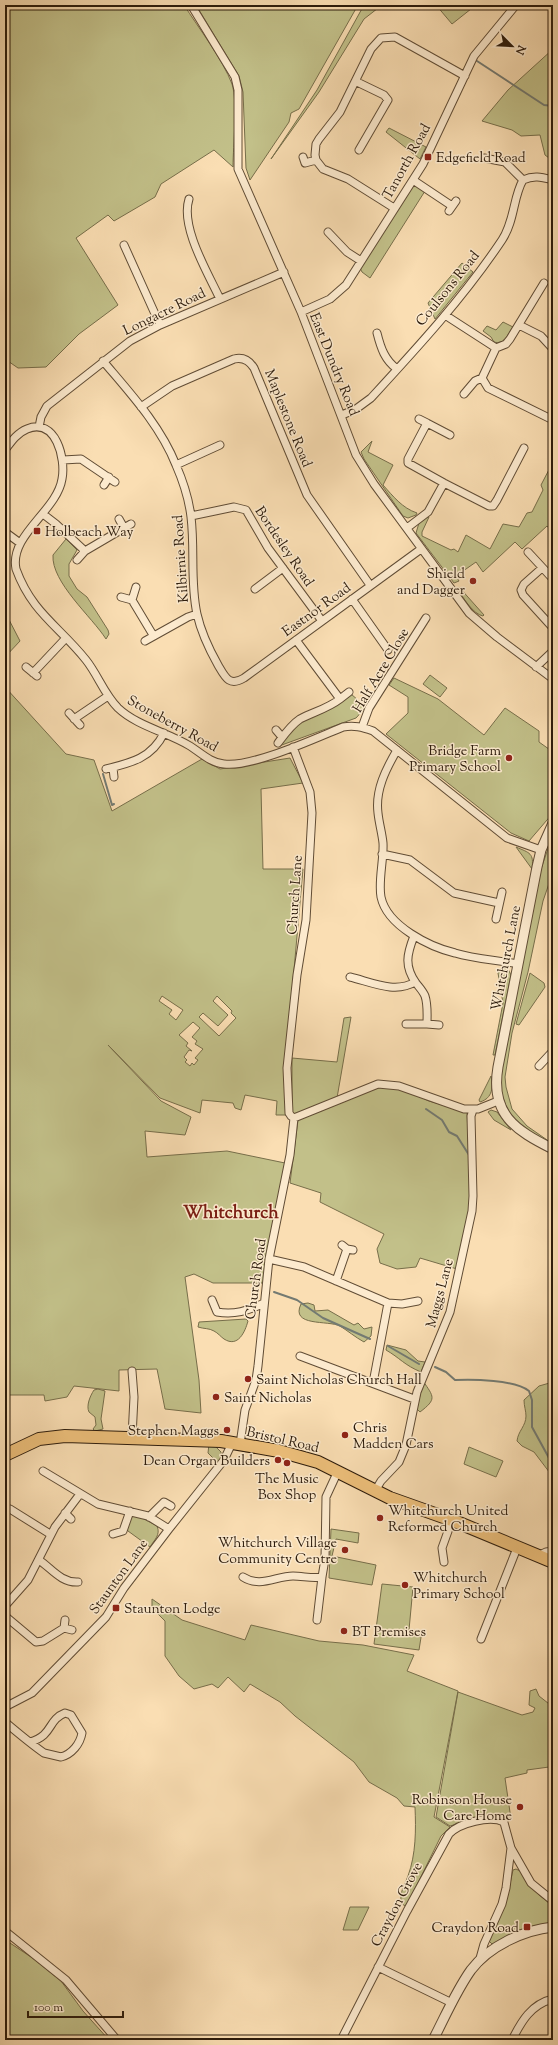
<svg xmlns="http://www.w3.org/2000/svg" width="558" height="2045" viewBox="0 0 558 2045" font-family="'Sorts Mill Goudy',serif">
<rect width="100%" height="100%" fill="#fadeb3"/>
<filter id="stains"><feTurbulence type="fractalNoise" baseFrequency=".005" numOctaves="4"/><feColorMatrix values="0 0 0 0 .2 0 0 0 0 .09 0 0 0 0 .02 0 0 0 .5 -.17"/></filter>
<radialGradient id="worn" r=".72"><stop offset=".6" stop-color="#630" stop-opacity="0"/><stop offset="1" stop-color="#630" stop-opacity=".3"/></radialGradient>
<path fill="#c2c089" stroke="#776e4a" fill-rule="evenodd" d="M5 5H184C198 27 223 60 232 84 238 103 233 145 233 167L214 150 161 184 155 197 114 221 108 215 76 238 118 305 79 334 46 367 18 368 5 359Z
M196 5H358L299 109 291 113 289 122 250 180 246 168 243 92 239 76Z
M364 5H382L364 19 319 92 271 159 317 90Z
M436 5H476L452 24Z
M553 49V161L545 155 540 135 521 136 512 130 482 121 508 90Z
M389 128 426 147 420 159 386 132Z
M415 185 425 191 370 278 362 272 360 268 412 186Z
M462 263 473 272 435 319 428 303Z
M503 322 513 327C508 334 504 345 494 342L491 337 483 331 487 326 496 330Z
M372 441 368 452 393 465 383 485C393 496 402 508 417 513L416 515 408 518 403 516 364 459 361 452Z
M553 462V533L547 526 522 549 515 542 483 572 476 562 456 576 459 581 454 583 416 533 419 523 427 517H429L422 532V536L451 550 454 549 458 552 466 535 490 549 503 524 519 527 527 513 532 512 543 490 541 485Z
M66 539 77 550 69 564V576L77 589 87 597 108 630 109 634 106 639C92 617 51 582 53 555Z
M459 587 484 615 483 616C473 614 463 598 458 589Z
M5 612 20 641 5 657Z
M430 675 447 688 440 697 423 684Z
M394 678 438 699 484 735 505 708 539 731V742L553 752V813L529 841 511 833 386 734 408 713V697L389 685Z
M5 687 66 754 94 760 112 811 202 759 220 769 290 758 303 783 261 789 263 869H303L289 1026 286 1115H276L277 1101 245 1095 241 1110 235 1108 233 1103 202 1100 200 1113 160 1098 108 1045 161 1101 191 1117 185 1135 145 1131 147 1157 227 1151 285 1163 264 1283H213L194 1274 185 1277 199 1380 201 1413 165 1409 157 1369 119 1370V1391L74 1386 67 1397 45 1401 44 1395H5ZM162 996 183 1010 176 1020 169 1014 172 1010 159 1001ZM217 996 232 1011 231 1013 236 1018 219 1036 199 1017 203 1013 218 1026 228 1015 213 1001ZM193 1022 200 1028 192 1037 197 1041 195 1044 203 1049 195 1058 198 1060 194 1065 192 1063 190 1066 185 1062 187 1060 184 1057 189 1050 192 1051 186 1046 188 1043 179 1035Z
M351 694 366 707 356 718 279 746 297 724Z
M553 834V872L543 901 528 972 512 1033 505 1077 506 1087 512 1109 527 1126 550 1142 549 1143C518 1128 500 1111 500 1075L541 869Z
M516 847C530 853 534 853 532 869Z
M502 967 508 969 511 975 495 1055H493L503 1003 498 973Z
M530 973 544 983 545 987 519 1025 516 1024Z
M351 1017 337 1098 297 1115 292 1112V1058L337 1062 344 1018Z
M491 1076C493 1087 493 1098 480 1102L479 1100Z
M387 1086 407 1091 429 1101 467 1112 471 1203 457 1269 420 1258 416 1267 397 1269 380 1263 377 1249 384 1234 320 1202 321 1193 290 1183 298 1120 370 1090Z
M491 1110 497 1112 511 1130 494 1120 488 1112Z
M308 1303 314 1305 315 1311 328 1310 354 1325 358 1323 364 1329 372 1327 371 1336 364 1342C355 1337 348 1331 340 1326 328 1320 290 1327 301 1304Z
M246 1319 248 1321C245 1332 238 1348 224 1339 221 1337 218 1333 214 1331 209 1328 204 1329 198 1327L199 1322Z
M387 1345 406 1350 418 1361 425 1362 421 1372C404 1365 400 1358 386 1350Z
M423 1381C434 1397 437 1399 420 1412L417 1409Z
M553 1382V1477L534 1452 522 1446 517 1441C518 1431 526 1426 526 1416 526 1411 524 1406 524 1400L539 1386Z
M98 1389 105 1391 101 1419 103 1429 95 1431 93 1429 96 1425 95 1417 89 1412C86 1406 90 1396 94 1390Z
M209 1444H213L221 1452V1458L218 1463 208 1453Z
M469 1447 503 1461 496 1477 464 1464Z
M135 1514 157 1526C161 1535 154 1540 150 1547L128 1531 126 1528 130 1517Z
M331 1529 359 1533 358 1543 336 1539 332 1556 376 1565 372 1585 329 1578Z
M382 1584 413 1587 409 1630 422 1631 419 1650 374 1644Z
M152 1599 182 1620 245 1640 251 1625 319 1641 363 1645 414 1655 407 1671 458 1691 434 1817 450 1827 441 1836 409 1901 405 1906 401 1903C400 1890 404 1887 408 1876 416 1854 416 1830 415 1807L404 1806 397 1798 369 1782 354 1762 295 1716 280 1702 250 1684 244 1692 228 1677 218 1688 212 1684 194 1689 179 1676 165 1656V1621L152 1608Z
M536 1689 539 1696 553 1707V1769L549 1767 527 1770V1773L505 1778 511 1819 510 1821 505 1817 464 1822 450 1826 436 1817 458 1692 522 1715 533 1712 535 1708 529 1705 530 1691Z
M516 1869 520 1871 539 1895 553 1906V1923L492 1944 489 1941 507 1898 513 1870Z
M350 1907H369L358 1930H343Z
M7 1941 34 1959 61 1981 83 2011 109 2040H5V1947Z"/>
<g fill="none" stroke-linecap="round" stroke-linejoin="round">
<path stroke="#737a72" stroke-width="2" d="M477 61 544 105 553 106
M103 774 112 805 114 804
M426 1109 442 1120 449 1132 457 1136 469 1155
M274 1292 297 1300 323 1318 370 1339
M388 1346 419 1364
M435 1367 446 1372 455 1380C473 1379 515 1380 529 1391L532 1400V1427L549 1458 553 1461"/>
<g stroke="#604c35" stroke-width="9">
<path id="minor" d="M191 5 235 77 238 90V169L301 312 356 455 374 484 469 613 497 637 553 679
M357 82 384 95 388 100 359 150
M303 157 305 163 316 160
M484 158 505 162 523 180
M413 180 452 206
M189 199C180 227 208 273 220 299
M394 208 348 179 323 169 316 160 315 155 316 144 319 139 340 112 371 49 381 38 395 37 465 76
M449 211 456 201
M328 232 347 252 361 261
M124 245 160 325
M301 312 330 299 346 285 423 164 474 56 516 5
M445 315 496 348 506 344 510 339 544 283
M519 325 541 336 553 349
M377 333C381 349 385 360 397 369
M496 348 482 378 488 388 553 420
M103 361C130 393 160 425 176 465 183 481 189 500 191 517 195 549 190 583 197 614 201 632 209 649 218 665 225 677 229 687 244 678L421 549
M464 394 475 381 482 378
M141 407 172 386 234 359C242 357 249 360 254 368L307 495 370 585
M342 415 356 409 371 398C417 348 464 297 502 240 515 220 513 197 523 180 534 175 541 177 553 180
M419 419 427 423
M39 427 41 417 47 406 130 341 160 325 284 272
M450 435 427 423 408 459V463L444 483 489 506H493L497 500 524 448
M5 450C11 442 17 433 27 429 56 417 66 459 62 479 57 511 9 535 16 569 32 613 59 626 86 660 98 675 104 694 118 708 137 726 167 732 190 746 201 753 211 763 224 764 251 768 316 738 343 727 354 725 362 727 373 731L507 838 541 850
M63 460 81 459 115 482
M176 465 220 445
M104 485 109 477
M43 514 56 524 85 551 131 524
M191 516 234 507 246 510 268 548 322 621
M119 519 124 528
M407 528 428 512 444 483
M5 532 20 543
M528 552 553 579
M77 560 85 551
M542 568 524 584 521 590 523 595 553 628
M136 587 132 600 153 635
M255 589 283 568
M121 597 132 600
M352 599 388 650
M145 641 188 617 197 614
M26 667 37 676
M536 667 553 651
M33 673 66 638
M340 699 349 692
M69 713 80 725
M74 719 108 696
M362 727 369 708 426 618
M276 730 282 737
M278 743C284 735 291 725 300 719 313 712 327 709 340 699L296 640
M293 747 310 792 312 813 306 920 297 975 287 1068 289 1113 291 1116 294 1118
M397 750C386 769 375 790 378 813 379 823 382 833 383 843 384 859 378 881 381 897 387 926 430 947 455 953 475 959 497 960 518 964
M113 768 114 777
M106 769C131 763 152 758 164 733
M382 854 410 860 454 893 499 903
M496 919 502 892
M414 936C407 954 404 966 416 983 419 987 423 991 425 996 428 1005 427 1015 427 1024L439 1025
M350 977C371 982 395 994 415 982
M406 1024H427
M539 1066 553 1051
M294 1118 378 1084 399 1086 464 1109H478L498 1101
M342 1245 347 1249 353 1250
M269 1259 304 1267 388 1303 373 1383
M336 1281 347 1249
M212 1300 217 1312C234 1315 248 1311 264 1303
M388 1303 402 1304 418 1301
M300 1356 414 1399
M132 1371 134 1397 132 1437
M240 1444 245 1410 256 1380 258 1366 269 1259 290 1155 294 1118
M43 1471 98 1504 148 1516 169 1529
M375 1491 381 1481 399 1462 406 1445 417 1392 450 1312 472 1211 473 1196 471 1116 473 1110
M10 1509 50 1534
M65 1513 71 1519
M149 1517 164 1502 171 1506
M113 1534 123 1531 130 1511
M538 1556 546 1552 553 1551
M39 1560C51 1568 61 1583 78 1582
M444 1562 442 1548 452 1520
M243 1577C260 1588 276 1576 293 1576 303 1576 313 1579 322 1577L325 1559 326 1497 338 1471
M5 1606 28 1580 55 1527 80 1494
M5 1616 36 1642 43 1641 64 1628 72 1630
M317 1620 322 1577
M64 1628 65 1620
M481 1639 517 1548
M5 1707 32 1693 106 1617 124 1588 169 1529 224 1460 232 1443
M5 1722C18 1733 31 1744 44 1753L61 1757C72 1754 80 1744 82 1733L71 1715 65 1713C47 1720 54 1735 30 1742
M511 1848 531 1883 553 1901
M5 1931 66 1980 117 2040
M479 1962 484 1944 502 1904 506 1888 511 1848 503 1819
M378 1967 452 2003
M341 2040 407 1911 449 1834C459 1823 490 1815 504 1822
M512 2040C521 2022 531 2004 553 1999"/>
</g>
<g stroke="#604c35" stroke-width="11">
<path id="tertiary" d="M553 823 541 850 537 867 498 1067C490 1114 515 1130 553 1149
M433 2040C445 2017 456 1991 471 1970 489 1946 524 1930 553 1927"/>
</g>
<g stroke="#2c1b0b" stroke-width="14">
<path id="trunk" d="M5 1455 39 1439 65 1436 221 1441 279 1451 318 1462 390 1498 452 1520 553 1562"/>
</g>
<use href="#minor" stroke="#fceace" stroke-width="7"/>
<use href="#tertiary" stroke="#fceace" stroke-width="9"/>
<use href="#trunk" stroke="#edbf7a" stroke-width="12"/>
</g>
<g fill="#8f2418" stroke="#fceace" stroke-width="1.5">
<rect x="424" y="153" width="8" height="8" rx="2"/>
<rect x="33" y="527" width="8" height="8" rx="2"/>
<circle cx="473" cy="581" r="4"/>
<circle cx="509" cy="758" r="4"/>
<circle cx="248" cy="1379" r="4"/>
<circle cx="216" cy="1397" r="4"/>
<circle cx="227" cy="1430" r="4"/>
<circle cx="345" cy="1435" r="4"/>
<circle cx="278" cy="1460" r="4"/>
<circle cx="287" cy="1463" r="4"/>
<circle cx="380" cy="1518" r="4"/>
<circle cx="345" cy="1550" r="4"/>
<circle cx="405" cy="1585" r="4"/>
<rect x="112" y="1604" width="8" height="8" rx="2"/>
<circle cx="344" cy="1631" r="4"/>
<circle cx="520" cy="1807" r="4"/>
<rect x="523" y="1923" width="8" height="8" rx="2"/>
</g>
<g text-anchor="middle" stroke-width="3" stroke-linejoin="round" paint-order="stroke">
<g font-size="14" fill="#2c1b0b" stroke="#fceace" text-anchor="start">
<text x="436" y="162">Edgefield Road</text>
<text x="45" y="536">Holbeach Way</text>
<text x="465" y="578" text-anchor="end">Shield<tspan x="465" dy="16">and Dagger</tspan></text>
<text x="501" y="755" text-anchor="end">Bridge Farm<tspan x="501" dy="16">Primary School</tspan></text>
<text x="256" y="1384">Saint Nicholas Church Hall</text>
<text x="224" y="1402">Saint Nicholas</text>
<text x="353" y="1432">Chris<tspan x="353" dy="16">Madden Cars</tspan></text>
<text x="219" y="1435" text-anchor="end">Stephen Maggs</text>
<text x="270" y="1465" text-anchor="end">Dean Organ Builders</text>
<text x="287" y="1483" text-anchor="middle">The Music<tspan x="287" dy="16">Box Shop</tspan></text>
<text x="388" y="1515">Whitchurch United<tspan x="388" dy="16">Reformed Church</tspan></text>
<text x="337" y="1547" text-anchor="end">Whitchurch Village<tspan x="337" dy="16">Community Centre</tspan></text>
<text x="413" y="1582">Whitchurch<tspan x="413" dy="16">Primary School</tspan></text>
<text x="124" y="1613">Staunton Lodge</text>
<text x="352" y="1636">BT Premises</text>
<text x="512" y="1804" text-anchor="end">Robinson House<tspan x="512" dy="16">Care Home</tspan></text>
<text x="519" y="1932" text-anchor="end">Craydon Road</text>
</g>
<g font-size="14" fill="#2c1b0b" stroke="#fceace">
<text transform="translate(406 161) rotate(-61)" y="5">Tanorth Road</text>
<text transform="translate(447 288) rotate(-51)" y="5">Coulsons Road</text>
<text transform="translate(164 311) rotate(-26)" y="5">Longacre Road</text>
<text transform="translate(335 364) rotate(68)" y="5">East Dundry Road</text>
<text transform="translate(289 418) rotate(68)" y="5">Maplestone Road</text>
<text transform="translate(285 546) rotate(56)" y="5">Bordesley Road</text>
<text transform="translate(180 559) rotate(-94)" y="5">Kilbirnie Road</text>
<text transform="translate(316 609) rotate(-36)" y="5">Eastnor Road</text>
<text transform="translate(380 670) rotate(-59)" y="5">Half Acre Close</text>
<text transform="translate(173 723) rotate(29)" y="5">Stoneberry Road</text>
<text transform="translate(294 895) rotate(-86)" y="5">Church Lane</text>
<text transform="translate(505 958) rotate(-79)" y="5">Whitchurch Lane</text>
<text transform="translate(255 1279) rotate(-82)" y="5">Church Road</text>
<text transform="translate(439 1293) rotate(-75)" y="5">Maggs Lane</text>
<text transform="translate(283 1439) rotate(13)" y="5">Bristol Road</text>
<text transform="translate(118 1576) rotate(-54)" y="5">Staunton Lane</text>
<text transform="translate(396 1904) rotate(-62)" y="5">Craydon Grove</text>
</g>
<g font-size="18" font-weight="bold" fill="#7a1f14" stroke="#fceace">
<text x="231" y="1218">Whitchurch</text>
</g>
</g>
<rect width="558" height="2045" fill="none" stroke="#fadeb3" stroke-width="20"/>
<rect x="6" y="6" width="546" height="2033" fill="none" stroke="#2c1b0b" stroke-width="2"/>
<rect x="10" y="10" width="538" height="2025" fill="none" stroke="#2c1b0b"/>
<g transform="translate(512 46) rotate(114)" stroke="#fceace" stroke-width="3" paint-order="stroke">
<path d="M0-3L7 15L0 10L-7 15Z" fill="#2c1b0b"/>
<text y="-6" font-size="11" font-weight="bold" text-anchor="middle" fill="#2c1b0b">N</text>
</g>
<path d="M28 2011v6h95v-6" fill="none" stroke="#2c1b0b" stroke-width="2"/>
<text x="34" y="2011" font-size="12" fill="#2c1b0b" stroke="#fceace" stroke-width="3" paint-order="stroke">100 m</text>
<rect width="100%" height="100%" filter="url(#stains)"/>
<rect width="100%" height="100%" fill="url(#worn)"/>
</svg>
